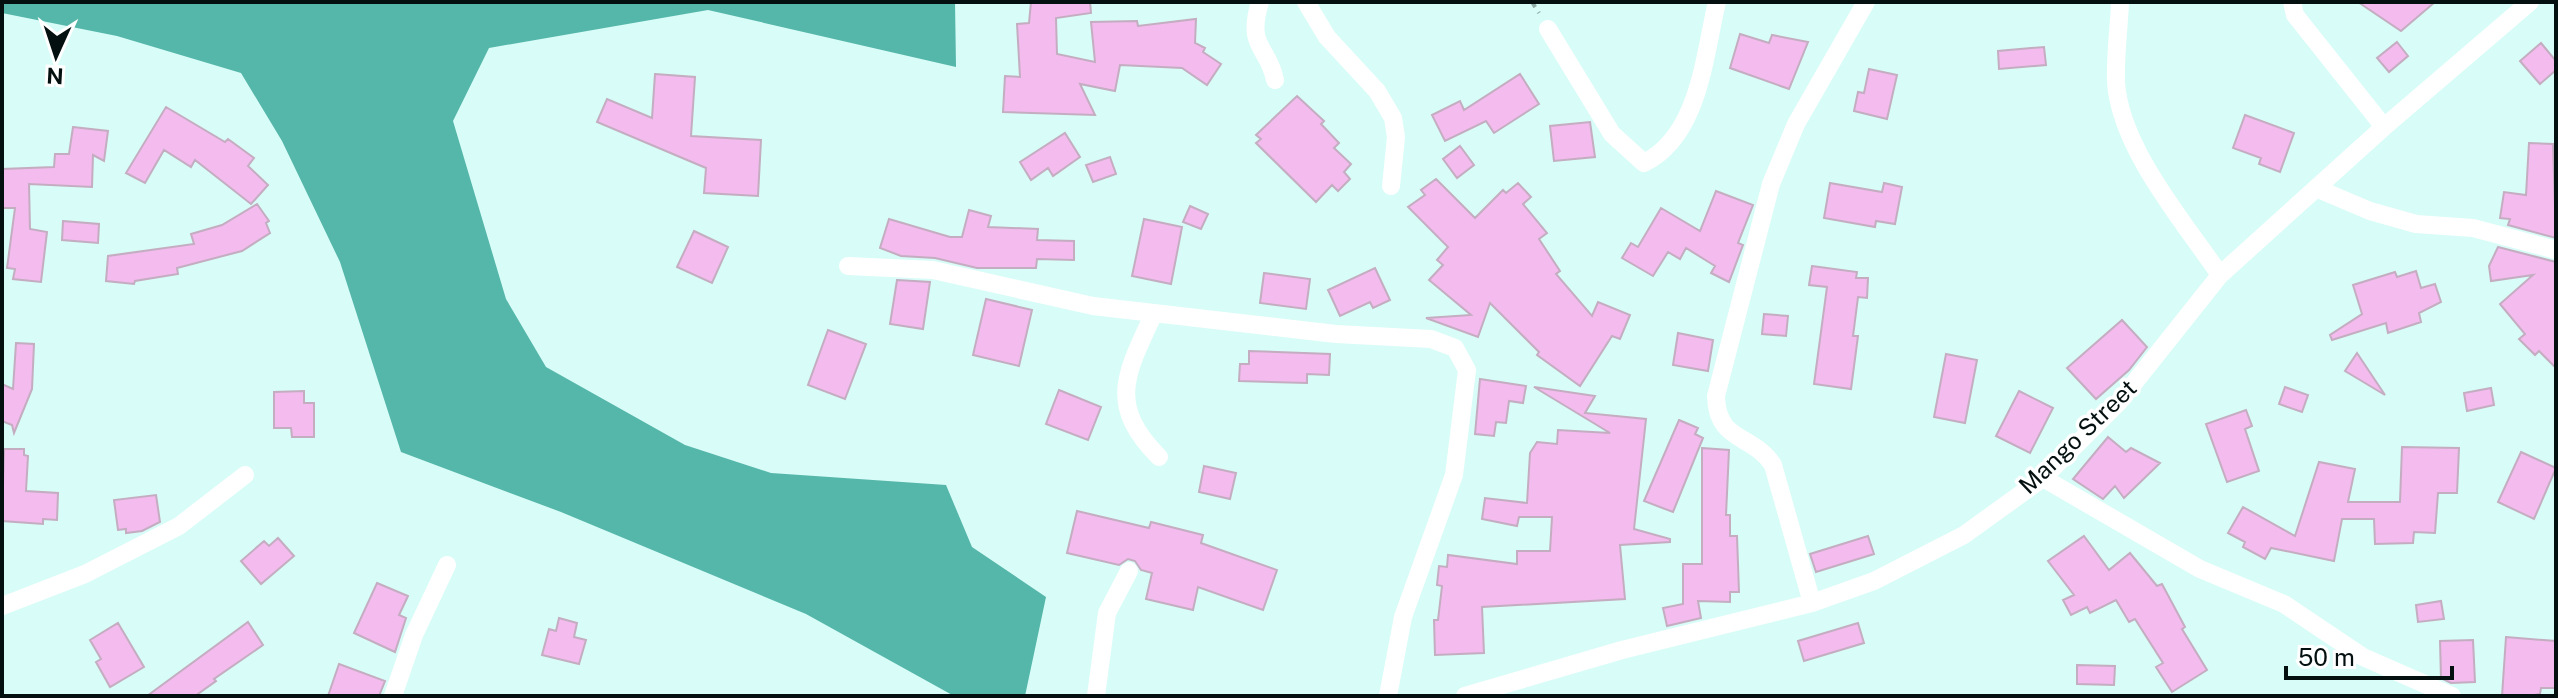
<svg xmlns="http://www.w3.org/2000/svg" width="2558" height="698" viewBox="0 0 2558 698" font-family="'Public Sans',sans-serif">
<rect width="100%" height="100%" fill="#d8fcf7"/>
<path fill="#55b6aa" d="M2 2H955L956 67 708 10 489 48 453 121 506 299 546 367 685 445 771 473 946 485 972 547 1046 597 1025 696H954L806 614 561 512 401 452 340 262 282 141 241 73 117 36 2 13Z"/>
<path fill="#f3bbee" stroke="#c4adc1" stroke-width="2" d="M1031 2H1090L1091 13 1056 18 1057 54 1095 62 1091 22 1137 21 1138 26 1196 19 1195 43 1205 48 1203 52 1221 64 1207 85 1182 68 1120 65 1115 91 1080 84 1095 115 1003 112 1005 76 1020 77 1017 24 1029 23Z
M2358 2H2435L2401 31Z
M1740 34 1769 43 1772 35 1808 42 1789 89 1730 68Z
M2397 42 2408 56 2389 72 2377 58Z
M2541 43 2556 61V70L2540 84 2520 61Z
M2044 47 2046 65 1999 69 1998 51Z
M1869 69 1897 75 1887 119 1854 111 1858 92 1864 93Z
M655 74 695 77 691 136 761 140 758 196 704 193 706 168 597 122 607 99 652 118Z
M1520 74 1539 104 1494 133 1486 121 1445 141 1432 115 1460 101 1464 110Z
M1297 96 1324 121 1321 124 1339 143 1334 148 1351 164 1344 172 1350 179 1338 191 1332 185 1316 202 1256 143 1261 139 1256 135Z
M166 107 225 142 228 139 254 158 248 166 268 185 251 204 195 160 191 167 164 150 145 183 126 173Z
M2245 115 2294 133 2280 172 2259 164 2261 158 2233 148Z
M1590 122 1595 157 1554 161 1550 126Z
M73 127 108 131 104 161 93 155 92 187 29 184 30 229 47 232 41 282 13 279 15 269 7 268 15 208H2V169L54 167 55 154H69Z
M1065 133 1080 157 1053 176 1048 168 1031 180 1020 162Z
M2529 143 2553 144 2556 238 2508 225 2510 219 2500 218 2504 192 2526 195Z
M1460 146 1474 165 1457 178 1443 159Z
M1110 157 1116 174 1093 182 1086 165Z
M1436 179 1475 218 1503 190 1506 193 1518 183 1531 197 1523 204 1547 233 1539 239 1560 271 1556 274 1592 316 1598 302 1630 315 1620 339 1612 336 1580 386 1537 355 1539 352 1490 303 1478 337 1426 318 1471 315 1429 280 1443 265 1437 260 1448 247 1408 207 1425 195 1421 190Z
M1830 183 1882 192 1884 183 1902 187 1895 224 1876 221 1875 227 1824 218Z
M1716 191 1753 205 1738 243 1743 245 1729 282 1711 273 1715 266 1686 248 1680 259 1668 252 1653 276 1622 258 1631 243 1638 247 1661 208 1700 231Z
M257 204 269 221 266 223 270 233 242 251 177 268 178 274 135 281 134 284 106 281 108 256 194 244 191 234 222 225Z
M1190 206 1208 214 1201 229 1183 222Z
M969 210 991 216 988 227 1038 229 1037 240 1074 241V260L1037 259 1036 268H977L935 258 901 256 880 248 889 219 950 237H962Z
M1144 219 1182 227 1171 284 1132 276Z
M63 221 99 224 98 243 62 240Z
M694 231 728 247 712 283 677 267Z
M2498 247 2556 262V368L2539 351 2535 355 2519 339 2525 334 2500 304 2533 275 2491 281 2489 266Z
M1812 266 1857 272 1856 278H1868L1867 298 1858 297 1853 336H1858L1851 389 1814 384 1827 287 1809 285Z
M1375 268 1390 300 1373 308 1370 302 1340 316 1328 290Z
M2416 271 2421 288 2435 284 2441 302 2419 313 2421 322 2388 333 2386 323 2332 340 2330 335 2362 314 2353 285 2395 272 2397 277Z
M1264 273 1310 279 1306 309 1260 303Z
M897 280 930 282 923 329 890 324Z
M986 299 1032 310 1019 366 973 355Z
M1764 314 1788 316 1786 336 1762 334Z
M2122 320 2147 347 2129 370 2096 399 2067 368Z
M828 330 866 344 845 399 808 385Z
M1678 333 1713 340 1708 371 1673 365Z
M16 343 34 344 32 389 14 433 12 425 2 421V384L13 389Z
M1249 351 1330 354 1329 375 1307 374V383L1239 381 1240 364H1249Z
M2357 353 2385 395 2345 371Z
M1946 354 1977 360 1965 423 1934 417Z
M1480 379 1526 386 1523 403 1509 401 1506 423 1496 422 1494 436 1475 434Z
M1534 387 1595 396 1585 413 1646 419 1634 529 1670 539V542L1620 545 1625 599 1482 607 1484 653 1435 655 1434 620H1438L1442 586 1437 585 1439 566 1447 567 1448 555 1517 564V551H1550L1552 517H1519L1517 526 1482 519 1485 498 1527 503 1530 453 1537 442 1557 444 1558 430 1610 433Z
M2285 387 2308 395 2302 412 2279 404Z
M2491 388 2494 405 2467 411 2464 393Z
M1059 390 1101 407 1088 440 1046 424Z
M304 391V403H314V437H292L291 428H274V392Z
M2019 391 2053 408 2030 453 1996 436Z
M2246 410 2252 426 2245 429 2259 471 2227 482 2206 424Z
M1679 420 1698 428 1695 434 1703 438 1673 512 1644 501Z
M2108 437 2126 452 2131 448 2160 463 2124 498 2115 486 2103 499 2073 479Z
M2402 447 2459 448 2457 493H2438L2435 533 2414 532 2413 543 2375 544 2374 519H2342L2334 561 2271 548 2265 559 2243 547 2245 542 2228 533 2243 507 2295 536 2319 462 2355 469 2348 502H2400Z
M1702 448 1729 450 1726 515H1730V536H1737L1739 592H1730V602L1698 601 1701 618 1667 626 1663 608 1683 604V564H1702Z
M4 449H24V455L28 456 26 491 58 493 57 520 43 519V524L2 521Z
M2521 452 2556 468 2534 519 2498 502Z
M1204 466 1236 473 1230 499 1199 492Z
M156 495 160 522 142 531 126 533V529L118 530 114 500Z
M1077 511 1149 528 1151 522 1203 535 1201 543 1277 570 1263 610 1198 587 1193 610 1146 599 1152 573 1141 570 1135 561 1128 559 1119 565 1067 553Z
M1868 536 1874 554 1816 572 1810 554Z
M2084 536 2109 570 2130 553 2157 586 2162 584 2185 627 2182 629 2207 670 2172 692 2156 667 2163 663 2135 619 2129 622 2116 600 2090 613 2087 607 2071 615 2063 600 2074 595 2048 561Z
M278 538 294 556 261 584 241 561 264 541 269 546Z
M377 583 408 596 399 615 406 618 395 652 354 633Z
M2441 601 2444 619 2418 622 2416 605Z
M559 618 577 623 574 637 586 640 579 664 542 655 549 629 556 631Z
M248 622 263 645 214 679 216 681 195 696H147Z
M118 623 144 667 110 687 96 662 101 659 90 640Z
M1858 623 1864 643 1804 661 1798 641Z
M2506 637 2556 641V688H2541L2540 694 2529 696H2502Z
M2473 640 2475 682 2451 683 2441 678 2440 641Z
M339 664 385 681 379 696H328Z
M2077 665 2115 666 2114 685 2077 684Z"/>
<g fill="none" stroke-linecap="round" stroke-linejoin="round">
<path stroke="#91ada9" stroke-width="4" stroke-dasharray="6 6" stroke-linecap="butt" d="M1532 2 1539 13"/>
<path stroke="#fff" stroke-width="18" d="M1260 2C1246 49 1268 45 1275 80
M1306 2 1327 37 1377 91 1393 118 1396 137 1391 186
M2120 2C2119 28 2115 56 2116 82 2120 148 2184 222 2220 275
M2292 2 2295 15 2384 127
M1548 29 1612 134 1644 163C1699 136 1704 57 1717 2
M2318 189 2370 211 2416 224 2473 228 2556 250
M848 266 933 270 1093 306 1336 334 1431 339 1455 348 1467 370 1454 475 1403 617 1388 696
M1154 313C1127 372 1106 404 1159 457
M2043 478 2200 569 2284 604 2363 657 2452 696
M1812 603 1773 465C1752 433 1717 443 1716 396L1771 184 1796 124 1866 2
M2 606 85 574 179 526 245 475
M393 696 414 635 447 565
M1096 696 1107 613 1129 571
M1465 696 1622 650 1812 603 1874 581 1964 535 2043 478 2119 402 2220 275 2384 127 2530 2"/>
</g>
<g text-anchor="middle" stroke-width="7" stroke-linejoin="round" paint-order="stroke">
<g font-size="24" fill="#04100f" stroke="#fff">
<text transform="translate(2078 437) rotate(-44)" y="8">Mango Street</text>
</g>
</g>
<rect width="2558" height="698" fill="none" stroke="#04100f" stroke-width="8"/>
<g transform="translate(56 56) rotate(183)" stroke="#ffffff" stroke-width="6" paint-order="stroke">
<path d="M0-6L14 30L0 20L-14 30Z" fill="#04100f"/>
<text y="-12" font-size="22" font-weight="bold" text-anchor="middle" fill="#04100f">N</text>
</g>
<path d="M2286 666v12h166v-12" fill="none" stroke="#04100f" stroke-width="4"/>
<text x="2298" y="666" font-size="24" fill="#04100f" stroke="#ffffff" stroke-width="6" paint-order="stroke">50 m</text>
</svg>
